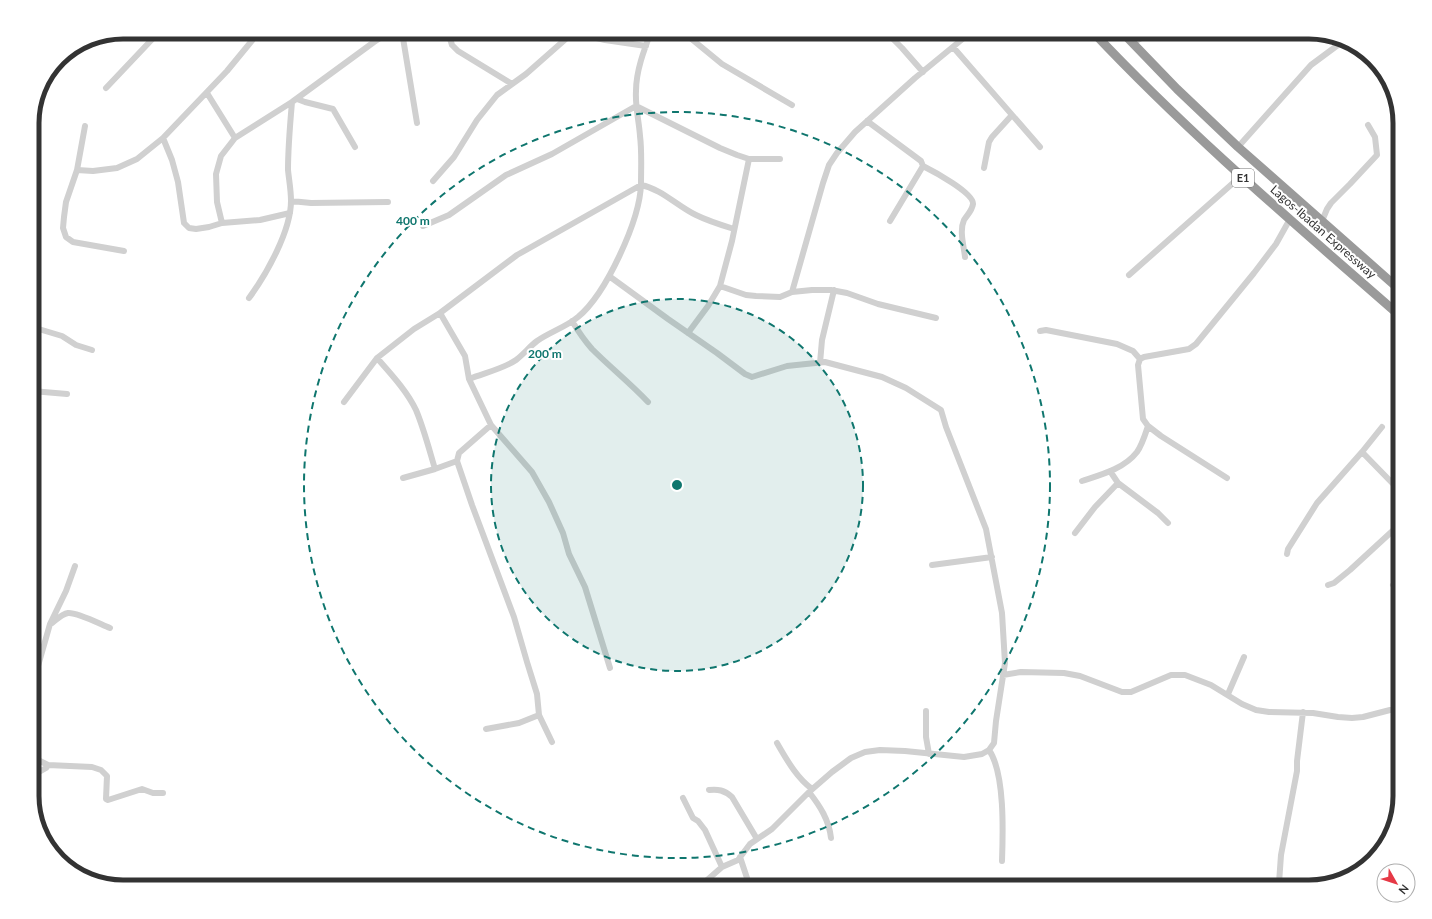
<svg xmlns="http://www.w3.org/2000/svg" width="1432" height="919" viewBox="0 0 1432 919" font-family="Lato,sans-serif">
<rect width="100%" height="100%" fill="#fff"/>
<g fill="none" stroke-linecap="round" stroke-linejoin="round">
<path stroke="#d0d0d0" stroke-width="6" d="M402 32 417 123
M448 32 452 45 458 51 512 84
M683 32 722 64 792 105
M886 32 902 48 923 72
M1132 43 1152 32
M953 47 1040 147
M106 88 159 32
M207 93 235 138
M297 99 305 102 333 109 355 147
M636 106 720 148 737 155 749 159H780
M867 121 917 158 921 161 923 166 890 221
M85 126 77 170 66 202 64 217 63 228 66 237 73 242 124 251
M163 138 172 160 178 182 184 223 189 228 196 229 209 227 222 223 260 220 290 213
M1238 147 1311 65 1342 42
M923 166C933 171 974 193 973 204 972 211 967 215 964 220 959 231 964 246 965 257
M984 168 989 142 992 137 1012 115
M77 170 93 171 117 168 137 159 163 138 227 71 259 32
M433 181 454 157 477 120 497 95 526 74 568 37 575 34H580L605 40 646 46
M291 201 311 203 388 202
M1322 221 1327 209 1331 203 1350 184 1377 155 1375 137 1368 125
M222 223 217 202 216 174 221 156 235 138 292 102 374 42 389 32
M423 226 449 215 506 175 552 154 636 106
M1129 275 1241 176
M609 276 668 319 717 353 745 374 752 377 787 366 825 362 882 377 906 388 941 410 946 427 986 529 1002 613 1005 663 996 721 994 743 989 750 982 754 964 757 905 751 880 750 865 752 851 758 832 772 809 792 772 829 750 844 738 860 722 867 706 881 695 887
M720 286 746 295 756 296 780 297 792 292 812 290H831L847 293 878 304 936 318
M792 292 823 183 829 165 837 153 855 132 915 78 971 32
M249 298C266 275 291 231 291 201 291 190 289 180 288 170 288 147 290 125 292 102
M440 313 465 356 469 379 491 425 532 472 549 502 563 533 569 554 585 587 610 668
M572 321C578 331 584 340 592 349 610 367 630 383 648 402
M32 327 62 336 76 345 92 350
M1040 331 1046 330 1117 344 1133 351 1140 359
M688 333 708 306 720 286 732 241 749 159
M377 358C391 374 407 391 416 410 424 429 429 449 435 469
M820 363 822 340 834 290
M469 379C484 373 503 369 516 360 524 354 529 347 537 341 550 332 566 327 578 317 606 294 640 220 641 184 641 169 642 151 640 136 639 121 635 106 636 91 636 71 644 50 651 32
M32 391 67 394
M344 402 377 358 414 329 440 313 517 255 641 185C662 189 677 206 696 215 708 221 721 225 734 229
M491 425 459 453 457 461 472 505 514 617 527 662 537 694 539 715 552 742
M1362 452 1400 491
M1110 471 1118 483 1158 513 1168 523
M403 478 435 469 457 461
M1227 478 1161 436 1148 426 1143 419 1138 365 1140 359 1144 357 1189 349 1196 344 1254 273 1276 244 1290 219
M1082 481C1100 475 1124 469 1137 452 1142 445 1145 435 1148 426
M1075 533 1095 507 1118 483
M1287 554 1288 549 1317 503 1362 452 1382 427
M932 565 992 557
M1328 585 1334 583 1350 570 1400 524
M1393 585 1400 578
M52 623C56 620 62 614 68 613 77 612 100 624 110 628
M1003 675 1021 672 1064 673 1080 676 1122 692H1131L1171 675H1185L1211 685 1242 704 1256 710 1269 712 1313 713 1338 717 1352 718 1363 717 1390 710H1400
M32 687 50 624 66 591 75 566
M1228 694 1244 657
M926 711V737L929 754
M486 729 519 723 539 715
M777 743C787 760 796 777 812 789
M989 750C1005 773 1003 833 1002 861
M32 757 48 765 46 768 32 776
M48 765 92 767 101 770 107 776 106 799 108 800 142 789 153 793H163
M709 790C718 789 724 790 732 797L757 839
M809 792C820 806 829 820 831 838
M683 798 693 818 698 821 705 830 722 867
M740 857 750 887
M1279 883 1281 855 1297 771V761L1303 712"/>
<path stroke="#9a9a9a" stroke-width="9" d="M1093 32C1189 134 1295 224 1400 316
M1122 32 1177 89 1238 147 1400 290"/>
</g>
<circle cx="677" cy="485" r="186" fill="#0f766e" fill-opacity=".12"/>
<g fill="none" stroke="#0f766e" stroke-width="2" stroke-dasharray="7 5">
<circle cx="677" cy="485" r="186"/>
<circle cx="677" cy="485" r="373"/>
</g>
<g text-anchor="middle" stroke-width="4" stroke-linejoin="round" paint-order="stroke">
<rect fill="#fff" stroke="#707070" stroke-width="1" x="1232" y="169" width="22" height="18" rx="3"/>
<g font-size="11" font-weight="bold" fill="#333">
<text x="1243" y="182">E1</text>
</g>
<g font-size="12" fill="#333" stroke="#fff">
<text transform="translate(1323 232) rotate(41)" y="4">Lagos-Ibadan Expressway</text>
</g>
</g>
<path d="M0 0H1432V919H0ZM123 39H1309A84 84 0 0 1 1393 123V796A84 84 0 0 1 1309 880H123A84 84 0 0 1 39 796V123A84 84 0 0 1 123 39Z" fill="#fff" fill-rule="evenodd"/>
<path fill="none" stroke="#333" stroke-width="5" d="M123 39H1309A84 84 0 0 1 1393 123V796A84 84 0 0 1 1309 880H123A84 84 0 0 1 39 796V123A84 84 0 0 1 123 39Z"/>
<circle cx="677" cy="485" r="6" fill="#0f766e" stroke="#fff" stroke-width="2"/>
<g font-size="12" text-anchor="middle" font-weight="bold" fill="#0f766e" stroke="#fff" stroke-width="4" stroke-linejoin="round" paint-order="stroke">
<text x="413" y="225">400 m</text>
<text x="545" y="358">200 m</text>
</g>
<g transform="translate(1396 883) rotate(129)"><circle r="19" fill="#ffffff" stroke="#adadad"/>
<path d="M0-3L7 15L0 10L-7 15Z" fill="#e63946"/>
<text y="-6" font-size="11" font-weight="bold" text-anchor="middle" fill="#333333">N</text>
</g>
</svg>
